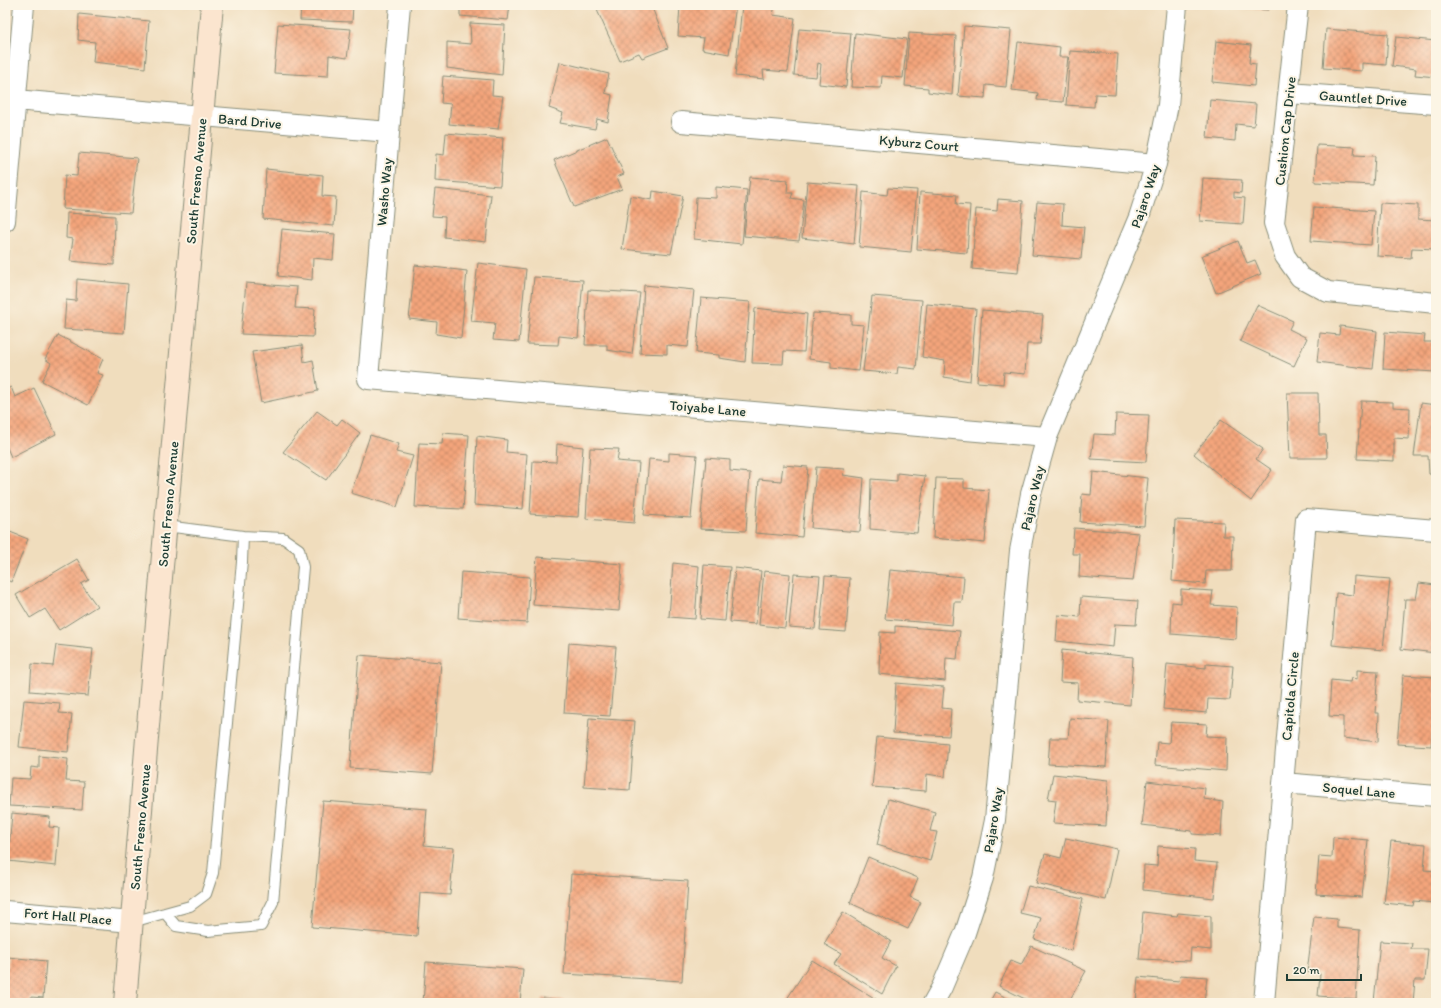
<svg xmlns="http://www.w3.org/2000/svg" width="1441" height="1008" viewBox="0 0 1441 1008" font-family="Itim,sans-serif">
<defs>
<pattern id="building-cross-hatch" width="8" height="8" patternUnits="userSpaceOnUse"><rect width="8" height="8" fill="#f4a57b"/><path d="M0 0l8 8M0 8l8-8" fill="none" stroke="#c58866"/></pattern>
</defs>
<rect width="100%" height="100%" fill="#fcf5e5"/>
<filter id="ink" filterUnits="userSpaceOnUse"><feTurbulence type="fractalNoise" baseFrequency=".025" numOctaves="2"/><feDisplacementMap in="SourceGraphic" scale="8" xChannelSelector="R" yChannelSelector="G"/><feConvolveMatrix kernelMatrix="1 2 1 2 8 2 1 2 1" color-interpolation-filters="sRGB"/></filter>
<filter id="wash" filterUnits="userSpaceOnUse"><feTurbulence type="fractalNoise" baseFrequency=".012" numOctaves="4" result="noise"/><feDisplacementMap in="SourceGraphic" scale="16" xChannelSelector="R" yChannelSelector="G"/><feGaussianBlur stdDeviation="0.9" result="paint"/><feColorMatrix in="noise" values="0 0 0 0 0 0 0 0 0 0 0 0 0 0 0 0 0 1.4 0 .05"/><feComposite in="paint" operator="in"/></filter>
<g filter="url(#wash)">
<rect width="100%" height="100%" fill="#f0ddbd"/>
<g id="blocks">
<path fill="url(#building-cross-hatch)" d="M103 5H134V9L103 6Z
M301 5H353L352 22 300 20Z
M460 5H510L508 20 460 16Z
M610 5H651L668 48 642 58 639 53 620 61 597 10Z
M680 5H736L729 54 702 49 704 38 678 36Z
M742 5H775L773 15 795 18 788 72 763 70 764 79 735 76Z
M1222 5H1269V10L1222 7Z
M79 14 149 21 145 68 93 62 95 42 78 40Z
M470 23 505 25 502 75 447 68V42L471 44Z
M278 24 351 29 347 58 329 55 328 76 274 73Z
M964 26 1011 30 1006 87 986 85 985 98 958 96Z
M799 29 851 33 846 87 819 84 821 64 818 63 816 77 794 75Z
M1326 29 1388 34 1386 65 1362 63V71L1323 68Z
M855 33 907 39 903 78 882 76 881 88 851 87Z
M909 33 956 36 952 95 928 92V88L905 86Z
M1396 37 1436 41V77L1415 75 1416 69 1392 66Z
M1216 41 1251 45 1249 63 1256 64 1254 86 1212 82Z
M1018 42 1060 47 1059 57H1068L1063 102 1037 100 1038 93 1012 90Z
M1070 51 1118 54 1115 95 1095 94 1094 107 1066 105Z
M560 62 609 74 605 93 612 95 608 122 597 119 595 129 560 123 563 113 549 108Z
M443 76 493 80 492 95 503 96 498 129 449 124 451 104 441 103Z
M1210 100 1256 104 1254 126 1236 124 1235 141 1207 138Z
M446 133 503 138 500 186 435 181 436 154 444 155Z
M607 137 624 174 617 177 622 189 574 207 554 160Z
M1317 145 1355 147 1354 155 1375 156 1373 185 1315 182Z
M79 153 137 158 131 213 63 209 65 175 77 176Z
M266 169 323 175 322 196 336 197 334 226 263 219Z
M750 177 788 180 787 193H793L791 198 804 200 799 241 744 236Z
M1203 178 1242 180 1241 193 1234 192V197L1245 198 1243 224 1200 221Z
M807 182 859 186 854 244 802 238Z
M716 187 747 190 742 244 694 239 696 197 716 198Z
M888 188 917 190 911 252 859 247 863 192 887 195Z
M435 189 491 195 486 242 444 237 445 217 432 216Z
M653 191 683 196 671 254 622 249 630 196 652 200Z
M920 192 957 195 956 204 970 205 967 253 917 249Z
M998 199 1023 201 1018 273 972 269 976 209 997 211Z
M1037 202 1063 204 1062 225 1084 227 1081 259 1032 255Z
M1380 203 1418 205V219L1436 220V249L1412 248 1411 258 1377 256Z
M1314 207 1374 211 1371 245 1311 241Z
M67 213 115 216 114 265 70 261 73 239 66 238Z
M282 229 335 234 333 260 313 258 312 280 278 276Z
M1238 241 1247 263 1255 260 1261 274 1216 293 1201 256Z
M478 263 526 269 519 342 493 340 495 323 471 321Z
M415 265 467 271 461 338 436 334 437 322 409 319Z
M534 277 583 280 578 338 559 336 558 345 527 344Z
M77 279 128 284 124 333 64 329 66 300 76 301Z
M246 283 297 287 295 308 315 309 313 337 241 334Z
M644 285 694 290 688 347 667 345V354L640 353Z
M588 290 640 293 632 354 607 350V345H585Z
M872 296 922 300 916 369 898 367 897 374 863 371Z
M701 298 750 302 745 362 719 358V355L696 353Z
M927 304 976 309 970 381 944 377 945 361 922 357Z
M1257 305 1293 321 1289 329 1307 338 1294 366 1240 341Z
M755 308 807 314 804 352 784 351 783 364 752 363Z
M982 310 1043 315 1040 344H1027L1025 374 1004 372 1003 384 977 382Z
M813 313 851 315V324L864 325 859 371 831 368V362L809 359Z
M1340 326 1377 331 1373 369 1317 362 1320 333 1339 335Z
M1385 332 1425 335 1424 342H1436V372L1383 369Z
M58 335 103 359 97 373 103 375 88 405 42 381 51 363 45 359Z
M302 345 304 362 313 360 318 391 261 403 252 352Z
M11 387 15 397 34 388 56 434 11 457 5 443V390Z
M1287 393H1318L1319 435H1326L1327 458H1290Z
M1361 401 1393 402V407L1410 408 1409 439 1394 438V461L1357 459Z
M1421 403 1436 405V475L1429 474 1428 456H1414Z
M317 411 337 425 342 419 360 433 326 480 283 452Z
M1116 414 1149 415 1146 462 1091 459 1094 434 1115 435Z
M1221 420 1263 449 1256 459 1272 470 1251 501 1194 454Z
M443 433 469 435 463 509 415 507 419 443 442 444Z
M370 435 399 444 396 452 413 456 397 507 351 493Z
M477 436 507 440 506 452 527 454 523 509 474 505Z
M557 444 583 447 578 517 530 514 533 461 556 462Z
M590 448 619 449 617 461 639 463 634 523 586 519Z
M669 453 697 455 691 518 644 515 649 459 669 461Z
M706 458 730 460V471L750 473 746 531 700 529Z
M783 465 808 467 802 537 755 533 759 479 781 481Z
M816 467 844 469 843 475 864 478 860 532 811 528Z
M1093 472 1148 478 1144 526 1080 522 1082 494 1091 495Z
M897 473 925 476 917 533 870 529 871 479 897 481Z
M936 478 964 479V488L989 490 985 543 933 538Z
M1175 520 1224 522 1223 536H1233L1232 571H1206L1205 584 1172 581Z
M1074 528 1139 533 1133 581 1079 577 1080 554H1072Z
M5 530 28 539 11 582 5 579Z
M537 557 622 564 619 611 533 605Z
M77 559 89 580 81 584 97 606 59 630 45 609 30 618 16 595Z
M673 563 699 566 695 619 669 617Z
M704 565 730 567 725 621 700 619Z
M735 568 761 571 756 624 730 622Z
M890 570 964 577 962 602H954L952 625 885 619Z
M764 571 790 574 785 628 759 625Z
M461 572 530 577 527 623 458 618Z
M794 574 820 576 815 629 789 627Z
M825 576 850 578 846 632 820 630Z
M1354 576 1390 579 1383 650 1332 645 1336 593 1353 595Z
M1419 583 1436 585V653L1401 649 1405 599H1416Z
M1181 589 1213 591 1211 605 1237 607 1236 639 1171 634 1172 602 1181 603Z
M1081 597 1138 601 1136 625 1115 624 1113 647 1056 641 1058 615 1080 617Z
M895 626 960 631 957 659 946 658 945 681 879 674 880 632 895 633Z
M569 643 616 647 610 716 564 713Z
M56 645 93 649 88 696 30 691 32 664 53 666Z
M1062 650 1133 657 1130 705 1077 700 1078 683 1060 682Z
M359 655 441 662 432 774 350 768Z
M1167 664 1206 668V664L1233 666 1230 700 1208 699 1207 713 1163 709Z
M1357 670 1378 671 1375 713H1379L1378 742 1343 738V717L1329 716 1331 680 1350 682 1351 678 1357 679Z
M1403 675 1436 677V727H1433L1431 746 1397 744Z
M896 683 944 687 942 708 951 709 949 736 893 733Z
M24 700 60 703 59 713 72 714 68 752 19 747Z
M589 718 635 721 630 790 584 787Z
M1070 718 1109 721 1106 767 1048 764 1050 738H1068Z
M1171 722 1207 724 1206 736 1227 737 1226 771 1155 765 1157 742 1169 743Z
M877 737 948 744 945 777 927 774 926 791 872 787Z
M39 756 68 759 66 781 84 782 82 810 9 806 11 778 30 779 31 767 39 768Z
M1053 774 1108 780 1106 826 1053 823 1056 800 1048 799Z
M1147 781 1205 788 1204 799 1223 802 1221 836 1192 834V831L1142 825Z
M888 799 935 812 930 831 937 832 930 861 877 845Z
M323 801 427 809 424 845 454 848 450 895 420 893 417 936 312 927Z
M12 813 50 817 49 827 59 828 56 866 8 861Z
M1333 837 1368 840 1362 897 1316 894 1319 856 1332 857Z
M1066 838 1117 849 1106 900 1036 883 1045 854 1061 858Z
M1391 841 1426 844 1424 870 1436 871 1434 903 1414 901 1413 906 1384 903Z
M1158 846 1195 849 1194 861 1217 863 1214 898 1143 890 1144 865 1157 866Z
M868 857 918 878 910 897 921 902 908 929 850 903Z
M571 874 688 881 682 981 564 974Z
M1028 886 1083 899 1071 951 1034 939 1041 918 1020 913Z
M843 912 891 941 882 958 896 966 882 994 834 964 841 954 824 944Z
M1143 912 1177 916 1178 913 1211 916V950L1191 948 1190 961 1139 959Z
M1314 917 1337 919V928L1360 930 1356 999 1318 996 1320 974 1307 972Z
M1380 941 1412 943 1411 949H1428L1425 980H1415L1413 1003 1374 1002Z
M1031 946 1086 971 1068 1003H1033L999 986 1011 961 1021 965Z
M8 957 46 961 43 998 31 997 30 1003H5V967H8Z
M812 960 876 999 874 1003 785 1002Z
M426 962 523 969 520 1003H423Z
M1180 975 1207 977 1204 1003H1136L1138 977 1179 981Z
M995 992 1017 1003H989Z
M543 998 573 1001V1003H542Z"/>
</g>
</g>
<g filter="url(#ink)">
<use href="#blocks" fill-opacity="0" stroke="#888d78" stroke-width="1"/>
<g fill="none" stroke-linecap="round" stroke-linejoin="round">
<g stroke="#888d78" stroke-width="12">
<path id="lane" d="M165 913 176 926 208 931 261 926 273 902 303 567 299 549 283 538 243 536 166 526
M132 922 190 906 206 894 213 873 242 562 243 536"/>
</g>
<g stroke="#888d78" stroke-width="22">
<path id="street" d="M400 5 368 379 1047 437
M1298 5 1274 223 1285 256 1300 277 1328 292 1436 303
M1289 93 1436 104
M15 100 389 132
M681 122 1156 164
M5 221 24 5
M1283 783 1436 796
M5 911 132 922
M933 1003 942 987 965 933 983 878 995 820 1020 551 1031 494 1047 437 1139 217 1156 164 1168 105 1177 5
M1264 1003 1306 519 1436 530"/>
</g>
<g stroke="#888d78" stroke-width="24">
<path id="secondary" d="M125 1003 151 690 212 5"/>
</g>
<use href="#lane" stroke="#fff" stroke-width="10"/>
<use href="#street" stroke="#fff" stroke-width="20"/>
<use href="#secondary" stroke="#fbe5cf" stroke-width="22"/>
</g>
</g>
<g text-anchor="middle" stroke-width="4" stroke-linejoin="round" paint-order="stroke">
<g font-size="14" fill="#1f3d34" stroke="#fcf5e5">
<text transform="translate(1363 98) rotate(4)" y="5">Gauntlet Drive</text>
<text transform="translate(250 121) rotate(5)" y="5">Bard Drive</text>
<text transform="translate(1285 131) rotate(-84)" y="5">Cushion Cap Drive</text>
<text transform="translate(919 143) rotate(5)" y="5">Kyburz Court</text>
<text transform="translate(196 181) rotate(-85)" y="5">South Fresno Avenue</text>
<text transform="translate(384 192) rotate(-85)" y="5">Washo Way</text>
<text transform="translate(1145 196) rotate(-72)" y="5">Pajaro Way</text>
<text transform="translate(708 408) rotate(5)" y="5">Toiyabe Lane</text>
<text transform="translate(1032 498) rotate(-77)" y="5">Pajaro Way</text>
<text transform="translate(168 504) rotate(-85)" y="5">South Fresno Avenue</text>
<text transform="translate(1290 696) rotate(-85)" y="5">Capitola Circle</text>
<text transform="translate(1359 790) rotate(5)" y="5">Soquel Lane</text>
<text transform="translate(993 820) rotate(-81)" y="5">Pajaro Way</text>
<text transform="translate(140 827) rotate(-85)" y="5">South Fresno Avenue</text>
<text transform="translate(68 916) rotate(5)" y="5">Fort Hall Place</text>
</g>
</g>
<rect width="1441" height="1008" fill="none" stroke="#fcf5e5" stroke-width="20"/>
<path d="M1287 974v6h74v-6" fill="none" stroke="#1f3d34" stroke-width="2"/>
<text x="1293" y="974" font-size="12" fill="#1f3d34" stroke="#fcf5e5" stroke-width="3" paint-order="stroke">20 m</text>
</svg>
